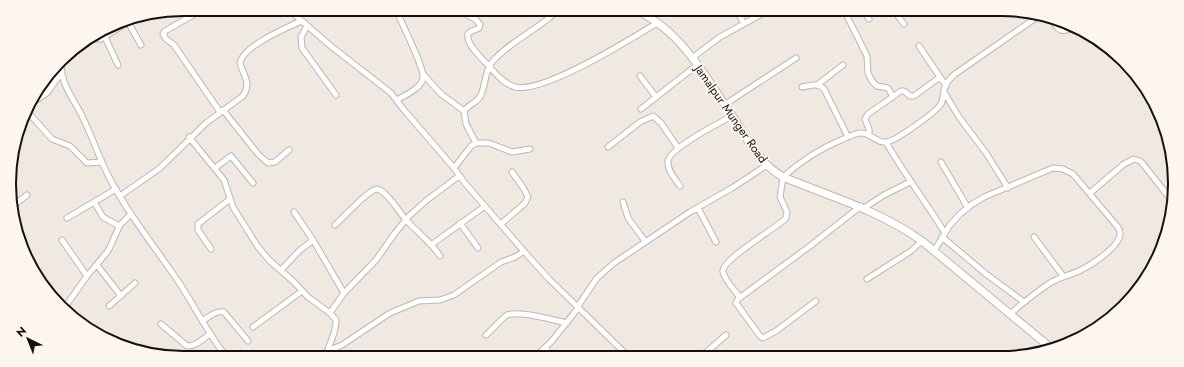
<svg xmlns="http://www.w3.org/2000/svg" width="1184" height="367" viewBox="0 0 1184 367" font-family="Jost,sans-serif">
<rect width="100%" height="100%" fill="#efe9e1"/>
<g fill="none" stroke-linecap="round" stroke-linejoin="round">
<g stroke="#bdb7af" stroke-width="7">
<path id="minor" d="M201 9 193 15 165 31 163 34 166 39 174 45 220 112
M288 9 332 47 391 93 404 110 454 168 464 182 528 256 549 279 628 356
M347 10 369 12 389 10
M396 10C401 22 425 68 423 79 420 89 405 95 397 100
M458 10 475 19 480 24 479 28 470 32 468 34C466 44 479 55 485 62 493 70 503 84 515 87 543 94 631 39 657 23
M737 11 744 24
M845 12 867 56 868 73 872 81 877 86 888 88 893 97
M865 12 869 19
M895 12 904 24
M293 13 302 9
M1052 19C1057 31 1062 33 1073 28
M128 22 141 45
M307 26 301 37 302 48 336 95
M94 37 98 39H101L133 19
M105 37 118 65
M919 46 946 86
M692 58 720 37 767 11
M62 61C58 81 74 99 82 116 92 136 99 158 109 177 128 214 155 247 178 281 194 305 207 332 225 355
M423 74 441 94 464 111
M640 76 656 97
M817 85 843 65
M802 87C810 86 818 82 824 89L848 137
M944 92 959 117 986 153 1008 188
M724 105 796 58
M27 106 47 93 61 73
M641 109 697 65
M26 110 52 139 70 146 87 163 102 162
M223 110 258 154 268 163 275 162 289 150
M869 135V129L865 119 868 114 901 91H904L910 96H914L940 77
M189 137 224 180 233 207 258 247 270 261 294 282 308 297 330 313 336 320V323L334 333 326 355
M886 142C904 174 926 202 945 233
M476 143 466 124 464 111C468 105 476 103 480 97 486 86 484 72 492 62 510 41 538 30 558 10
M608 147 640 122 653 116 661 123 678 148
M941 162 968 208
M215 168 231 156 253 183
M454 168 471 146 476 143H489L512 152 530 149
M680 186C675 179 667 170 668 161 670 148 719 123 732 116
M1090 193 1124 164 1134 159 1140 161 1143 164 1172 201
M120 196 160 168 206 123 243 96C252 83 243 75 240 63 243 46 286 28 301 21
M94 202 103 217 119 226
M623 202 628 218 645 241
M13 206 27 195
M698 208 716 242
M864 208 884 195 910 182
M294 212 313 240 344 293
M67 218 116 189
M460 223 478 248
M501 224 525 203 528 197 524 189 512 172
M335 225C342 219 369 189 377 189 386 190 400 213 406 220 417 232 431 242 440 256
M942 237 986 274 1024 302
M1034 237 1063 276
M62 240 87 276
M431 245 485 206
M211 249 198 230V224L230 199
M934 251 950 225 960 214 971 205 984 197 1053 168 1063 169 1073 174 1116 225C1118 227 1120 230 1120 233 1121 246 1091 265 1081 270 1071 275 1060 277 1050 283 1036 292 1023 303 1011 313
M97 265 121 296
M281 270 300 250 313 240
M867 279 911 251 922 241
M740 298C735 290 725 281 723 272 720 260 777 228 786 218L787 212 780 197 783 177C801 161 819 149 841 140 848 137 855 133 861 133 871 133 877 144 887 142 897 140 936 112 941 104 944 98 943 92 945 86 947 81 951 78 955 74L1040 15
M816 301 776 331 763 338 760 336 736 303 738 299 810 246 861 206
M109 306 135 283
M578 306 597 278 614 263 690 212 732 188 767 165
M65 307 87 276 108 251 120 225 131 214
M330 313 344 293 376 260 395 233 409 216 427 200 459 176
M202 321C209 317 216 310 224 312L248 341
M161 324 187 346C195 347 203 339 210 334
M253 327 302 291
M486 335C493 329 500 320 507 315 518 310 554 320 567 323
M545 348 551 355
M327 351 342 345 390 313 419 301 440 300 454 295 501 262 515 257 524 251
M537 355 551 342 579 307
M702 356 726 335"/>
</g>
<g stroke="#bdb7af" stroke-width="9">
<path id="tertiary" d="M639 11C649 17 660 24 669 32 695 56 713 88 733 117 747 139 760 164 783 177 832 197 878 210 922 241L1051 348"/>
</g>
<use href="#minor" stroke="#fff" stroke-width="5"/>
<use href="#tertiary" stroke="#fff" stroke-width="7"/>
</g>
<g text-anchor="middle" stroke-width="4" stroke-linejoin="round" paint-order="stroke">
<g font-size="12" fill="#141210" stroke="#fdf6ee">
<text transform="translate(731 114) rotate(55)" y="4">Jamalpur Munger Road</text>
</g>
</g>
<path d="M0 0H1184V367H0ZM183 16H1001A167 167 0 0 1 1168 183V184A167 167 0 0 1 1001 351H183A167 167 0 0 1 16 184V183A167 167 0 0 1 183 16Z" fill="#fdf6ee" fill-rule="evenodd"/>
<path fill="none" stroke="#141210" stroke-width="2" d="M183 16H1001A167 167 0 0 1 1168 183V184A167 167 0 0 1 1001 351H183A167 167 0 0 1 16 184V183A167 167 0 0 1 183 16Z"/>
<g transform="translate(28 339) rotate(317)" stroke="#fdf6ee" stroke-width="3" paint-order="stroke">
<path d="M0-3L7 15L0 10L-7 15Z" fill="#141210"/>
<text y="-6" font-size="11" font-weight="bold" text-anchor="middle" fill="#141210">N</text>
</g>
</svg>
